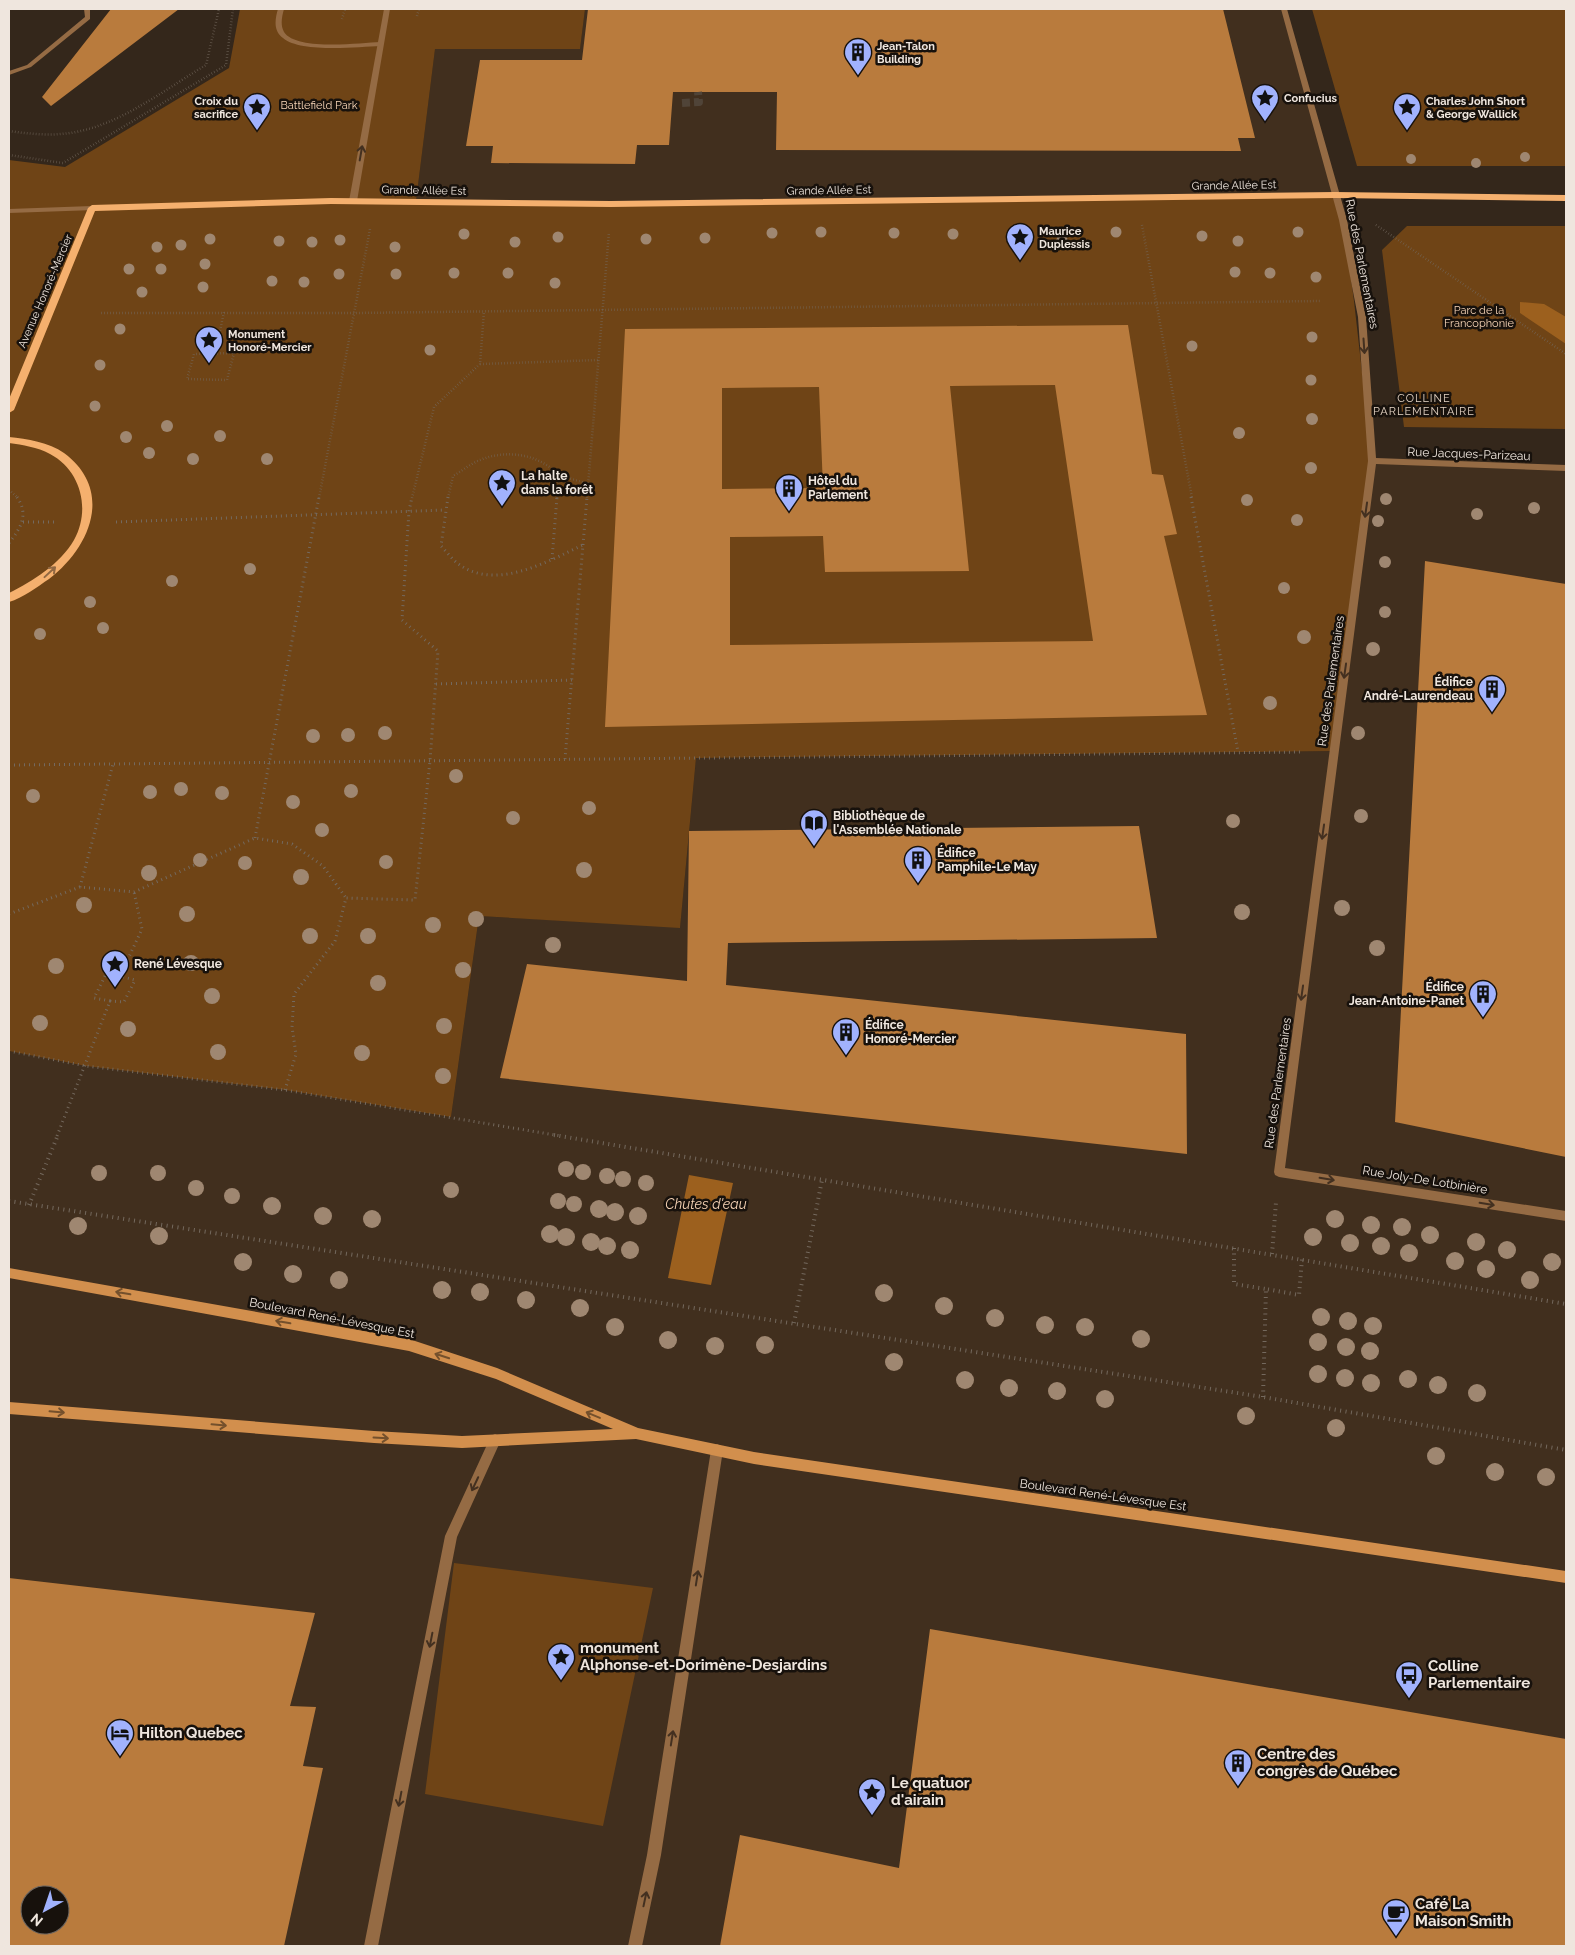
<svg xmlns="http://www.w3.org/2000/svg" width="1575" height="1955" viewBox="0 0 1575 1955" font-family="Raleway,sans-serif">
<rect width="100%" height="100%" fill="#34271b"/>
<path fill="#412f1e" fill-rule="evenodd" d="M585 9H1284L1335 195 611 204 416 201 435 49H580Z
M1372 461 1566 468V1946H9V1051L86 1066 285 1090 451 1117 479 916 680 927 696 758 1334 751ZM30 1895H60V1925H30Z"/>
<path fill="#6f4416" d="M240 9H585L580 49H435L416 201 611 204 1335 195 1343 220 1354 301 1372 461 1334 751 696 758 680 928 479 916 451 1117 285 1090 86 1066 9 1051V160L65 167 229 68Z
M1312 9H1566V166H1357Z
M1407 226H1566V429L1404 427 1382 250Z
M454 1563 653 1588 603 1826 425 1794Z"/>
<path fill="#9c601e" d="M1520 302 1544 304 1566 317V344L1520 313Z
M689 1175 733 1183 711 1285 668 1278Z"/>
<path fill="#b97b3d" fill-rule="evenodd" d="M111 9H179L51 106 42 97Z
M588 9H1223L1255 138H1238L1241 151 776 150 777 92H673L669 145H637L635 164 491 163 493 146H466L480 60H582Z
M1128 325 1152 474 1163 475 1177 534 1164 536 1207 715 605 727 625 329ZM1055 385 1093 641 730 645V537L823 536 825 572 969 571 950 386ZM819 387 823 488 722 489V388Z
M1425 561 1566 584V1157L1395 1122Z
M1139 826 1157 938 728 943 726 985 1186 1034 1187 1154 500 1078 527 964 687 981 689 831Z
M9 1578 315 1613 290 1706 316 1707 303 1766 323 1768 284 1946H9ZM30 1895H60V1925H30Z
M930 1629 1566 1739V1946H720L740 1835 899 1868Z"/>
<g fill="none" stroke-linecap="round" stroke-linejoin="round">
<path stroke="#504438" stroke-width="8" stroke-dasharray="8 4" stroke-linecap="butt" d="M682 103 699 102 698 92"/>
<path stroke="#74695e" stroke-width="2.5" stroke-dasharray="0.5 2.5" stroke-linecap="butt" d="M417 16 419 9
M342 19 345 9
M9 131C29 134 50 136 70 133 119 126 164 90 206 65L219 9
M9 155 63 163 226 65 233 9
M1142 225 1192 498
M1376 225 1566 354
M101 313H354L1321 301
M234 353 227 380 187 379 194 354Z
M215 354 224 312
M480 364 598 360
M559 475 588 484
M9 490 18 498
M319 498 370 229
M412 498 434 407 480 364 484 311
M448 498 453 476C462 471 470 464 480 460 508 449 538 454 559 475
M557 498 559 475
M587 498 609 232"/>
<path stroke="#74695e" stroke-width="3" stroke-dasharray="1 4" stroke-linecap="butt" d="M448 497 441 546C446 551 451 558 457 563 495 592 546 562 583 545
M1191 497 1238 752
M23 522H54
M116 522 445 510
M9 543C21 528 29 514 17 497
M552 559 557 497
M436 684 572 680
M565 759 587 497
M9 765 1303 752
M255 838 319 497
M80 887 113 764
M9 914 80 887 134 892 255 838 292 844 323 866 346 898
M110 1001 124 1002 135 980 120 976
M9 1051 86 1066 285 1090 561 1136
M285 1090 296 1054 292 1027 294 994 335 941 346 898 415 900 430 761 438 651 402 620 409 511 412 497
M57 1136 110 1001 94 998 106 974 120 976 142 929 134 892"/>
<path stroke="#74695e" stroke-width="4" stroke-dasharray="1 4.5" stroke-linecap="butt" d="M554 1135 1566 1304
M9 1201 1263 1397 1566 1450
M29 1205 58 1135
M1234 1248V1284L1266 1289
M1272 1254 1276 1202
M794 1323 822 1180
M1263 1397 1266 1289 1299 1295 1302 1259"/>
<path fill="#956b44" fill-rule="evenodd" d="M84 9H90V19L31 67 9 75V71L27 65 85 17Z
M278 9H284C282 16 280 25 284 32 296 51 360 43 380 42L383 44 380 46C357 47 300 53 283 38 273 31 275 19 278 9Z
M495 1434 499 1436 501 1440 457 1537 378 1946H364L445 1536 491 1436Z
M717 1444 721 1446 723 1450 661 1855 642 1946H628L647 1855 711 1450 713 1446Z"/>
<path fill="#956b44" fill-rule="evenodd" d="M384 9H390L357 201 353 203 349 201Z
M1281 9H1287L1347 220 1366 317 1376 458 1566 465V471L1376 464 1285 1168 1566 1211V1221L1279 1177 1275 1175 1274 1172 1368 461 1358 317 1339 220Z
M92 206H95V210L9 213V209Z"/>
<path fill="#d28f4d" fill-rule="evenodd" d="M9 1268 409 1339 497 1368 638 1428 754 1452 1566 1571V1583L754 1464 636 1439 462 1448 374 1443 9 1414V1402L374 1431 462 1436 613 1429 496 1379 409 1351 9 1278Z"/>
<path fill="#f5b06e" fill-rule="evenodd" d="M1335 192 1566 195V201L1335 198 611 207 331 204 95 211 14 410 9 413V399L88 208 92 205 331 198 611 201Z
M9 437C27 439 49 442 64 453 114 490 91 547 49 579 37 587 23 598 9 602V593C33 581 60 564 74 540 91 510 81 470 50 454 37 447 23 445 9 443Z"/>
</g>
<g fill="#9f8771">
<circle cx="1525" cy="157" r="5"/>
<circle cx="1411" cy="159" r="5"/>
<circle cx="1476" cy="163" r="5"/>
<circle cx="821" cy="232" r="5.5"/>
<circle cx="1116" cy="232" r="5.5"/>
<circle cx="1298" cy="232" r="5.5"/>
<circle cx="772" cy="233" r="5.5"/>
<circle cx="894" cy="233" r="5.5"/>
<circle cx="464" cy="234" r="5.5"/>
<circle cx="953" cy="234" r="5.5"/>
<circle cx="1202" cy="236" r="5.5"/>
<circle cx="558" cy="237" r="5.5"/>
<circle cx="705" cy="238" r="5.5"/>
<circle cx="210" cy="239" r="5.5"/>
<circle cx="646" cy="239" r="5.5"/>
<circle cx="340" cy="240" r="5.5"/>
<circle cx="1062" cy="240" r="5.5"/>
<circle cx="279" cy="241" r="5.5"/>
<circle cx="1238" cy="241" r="5.5"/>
<circle cx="312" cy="242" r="5.5"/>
<circle cx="515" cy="242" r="5.5"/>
<circle cx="181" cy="245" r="5.5"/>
<circle cx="157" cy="247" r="5.5"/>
<circle cx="395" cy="247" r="5.5"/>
<circle cx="205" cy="264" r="5.5"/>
<circle cx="129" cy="269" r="5.5"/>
<circle cx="161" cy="269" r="5.5"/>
<circle cx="1235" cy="272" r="5.5"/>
<circle cx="454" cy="273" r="5.5"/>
<circle cx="508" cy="273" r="5.5"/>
<circle cx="1270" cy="273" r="5.5"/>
<circle cx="339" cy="274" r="5.5"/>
<circle cx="396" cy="274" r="5.5"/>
<circle cx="1316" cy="277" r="5.5"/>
<circle cx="272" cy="281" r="5.5"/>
<circle cx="304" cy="282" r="5.5"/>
<circle cx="555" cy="283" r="5.5"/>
<circle cx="203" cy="287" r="5.5"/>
<circle cx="142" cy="292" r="5.5"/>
<circle cx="120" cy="329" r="5.5"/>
<circle cx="1312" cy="337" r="5.5"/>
<circle cx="1192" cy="346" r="5.5"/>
<circle cx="430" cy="350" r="5.5"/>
<circle cx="100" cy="365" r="5.5"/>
<circle cx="1311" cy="380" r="5.5"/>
<circle cx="95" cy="406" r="5.5"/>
<circle cx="1312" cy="419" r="6"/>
<circle cx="167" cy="426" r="6"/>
<circle cx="1239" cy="433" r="6"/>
<circle cx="220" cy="436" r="6"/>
<circle cx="126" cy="437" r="6"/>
<circle cx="149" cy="453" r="6"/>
<circle cx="193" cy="459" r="6"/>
<circle cx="267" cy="459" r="6"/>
<circle cx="1311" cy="468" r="6"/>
<circle cx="1386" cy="499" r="6"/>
<circle cx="1247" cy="500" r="6"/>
<circle cx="1534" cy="508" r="6"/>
<circle cx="1477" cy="514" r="6"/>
<circle cx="1297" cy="520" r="6"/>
<circle cx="1378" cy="521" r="6"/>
<circle cx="1385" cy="562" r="6"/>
<circle cx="250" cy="569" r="6"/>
<circle cx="172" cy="581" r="6"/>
<circle cx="1284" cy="588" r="6"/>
<circle cx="90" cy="602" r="6"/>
<circle cx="1385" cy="612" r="6"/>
<circle cx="103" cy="628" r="6"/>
<circle cx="40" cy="634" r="6"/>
<circle cx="1304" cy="637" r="7"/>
<circle cx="1373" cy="649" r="7"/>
<circle cx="1270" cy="703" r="7"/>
<circle cx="385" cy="733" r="7"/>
<circle cx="1358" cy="733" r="7"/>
<circle cx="348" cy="735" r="7"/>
<circle cx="313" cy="736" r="7"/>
<circle cx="456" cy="776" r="7"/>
<circle cx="181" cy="789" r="7"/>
<circle cx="351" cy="791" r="7"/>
<circle cx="150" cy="792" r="7"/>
<circle cx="222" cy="793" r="7"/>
<circle cx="33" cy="796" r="7"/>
<circle cx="293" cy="802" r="7"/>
<circle cx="589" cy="808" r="7"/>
<circle cx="1361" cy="816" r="7"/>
<circle cx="513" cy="818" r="7"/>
<circle cx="1233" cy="821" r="7"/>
<circle cx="322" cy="830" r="7"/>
<circle cx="200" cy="860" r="7"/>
<circle cx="386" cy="862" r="7"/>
<circle cx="245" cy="863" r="7"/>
<circle cx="584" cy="870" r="8"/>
<circle cx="149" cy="873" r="8"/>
<circle cx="301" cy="877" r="8"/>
<circle cx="84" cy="905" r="8"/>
<circle cx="1342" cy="908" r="8"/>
<circle cx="1242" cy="912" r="8"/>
<circle cx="187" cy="914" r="8"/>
<circle cx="476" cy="919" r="8"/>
<circle cx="433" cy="925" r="8"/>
<circle cx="310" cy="936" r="8"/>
<circle cx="368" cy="936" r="8"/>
<circle cx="553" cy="945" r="8"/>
<circle cx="1377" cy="948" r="8"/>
<circle cx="191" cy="963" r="8"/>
<circle cx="56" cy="966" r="8"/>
<circle cx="463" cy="970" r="8"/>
<circle cx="378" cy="983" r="8"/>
<circle cx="212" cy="996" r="8"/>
<circle cx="40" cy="1023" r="8"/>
<circle cx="444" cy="1026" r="8"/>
<circle cx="128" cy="1029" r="8"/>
<circle cx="218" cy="1052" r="8"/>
<circle cx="362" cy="1053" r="8"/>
<circle cx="443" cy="1076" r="8"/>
<circle cx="566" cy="1169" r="8"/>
<circle cx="583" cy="1172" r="8"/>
<circle cx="99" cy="1173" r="8"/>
<circle cx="158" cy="1173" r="8"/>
<circle cx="607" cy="1176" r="8"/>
<circle cx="623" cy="1179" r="8"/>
<circle cx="646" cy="1183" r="8"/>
<circle cx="196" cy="1188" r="8"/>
<circle cx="451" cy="1190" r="8"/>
<circle cx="232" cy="1196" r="8"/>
<circle cx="558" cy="1201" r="8"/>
<circle cx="574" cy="1204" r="8"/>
<circle cx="272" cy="1206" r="9"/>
<circle cx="599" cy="1209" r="9"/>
<circle cx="615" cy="1212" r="9"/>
<circle cx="323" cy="1216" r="9"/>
<circle cx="638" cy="1216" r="9"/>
<circle cx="372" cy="1219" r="9"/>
<circle cx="1335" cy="1219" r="9"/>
<circle cx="1371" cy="1225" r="9"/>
<circle cx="78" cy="1226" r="9"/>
<circle cx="1402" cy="1227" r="9"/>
<circle cx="550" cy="1234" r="9"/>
<circle cx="1430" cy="1235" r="9"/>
<circle cx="159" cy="1236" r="9"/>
<circle cx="566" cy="1237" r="9"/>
<circle cx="1313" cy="1237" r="9"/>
<circle cx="591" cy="1242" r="9"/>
<circle cx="1476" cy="1242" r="9"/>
<circle cx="1350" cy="1243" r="9"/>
<circle cx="607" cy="1246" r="9"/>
<circle cx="1381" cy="1246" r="9"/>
<circle cx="630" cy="1250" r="9"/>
<circle cx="1507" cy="1250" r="9"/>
<circle cx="1409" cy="1253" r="9"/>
<circle cx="1455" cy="1261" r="9"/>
<circle cx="243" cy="1262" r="9"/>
<circle cx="1552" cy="1262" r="9"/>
<circle cx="1486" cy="1269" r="9"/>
<circle cx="293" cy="1274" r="9"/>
<circle cx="339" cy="1280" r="9"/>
<circle cx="1530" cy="1280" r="9"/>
<circle cx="442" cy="1290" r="9"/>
<circle cx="480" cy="1292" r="9"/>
<circle cx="884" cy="1293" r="9"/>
<circle cx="526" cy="1300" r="9"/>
<circle cx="944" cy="1306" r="9"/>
<circle cx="580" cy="1308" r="9"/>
<circle cx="1321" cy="1317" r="9"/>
<circle cx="995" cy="1318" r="9"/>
<circle cx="1348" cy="1321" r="9"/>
<circle cx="1045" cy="1325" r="9"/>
<circle cx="1373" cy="1326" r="9"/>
<circle cx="615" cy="1327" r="9"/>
<circle cx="1085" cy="1327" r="9"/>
<circle cx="1141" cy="1339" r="9"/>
<circle cx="668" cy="1340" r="9"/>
<circle cx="1318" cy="1342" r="9"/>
<circle cx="765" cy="1345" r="9"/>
<circle cx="715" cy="1346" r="9"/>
<circle cx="1346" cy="1347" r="9"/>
<circle cx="1370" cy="1351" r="9"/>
<circle cx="894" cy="1362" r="9"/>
<circle cx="1318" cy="1374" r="9"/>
<circle cx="1345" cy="1378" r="9"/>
<circle cx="1408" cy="1379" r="9"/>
<circle cx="965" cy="1380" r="9"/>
<circle cx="1371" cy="1383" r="9"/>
<circle cx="1438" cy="1385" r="9"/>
<circle cx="1009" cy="1388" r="9"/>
<circle cx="1057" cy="1391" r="9"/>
<circle cx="1477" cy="1393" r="9"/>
<circle cx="1105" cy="1399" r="9"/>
<circle cx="1246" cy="1416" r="9"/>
<circle cx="1336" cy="1428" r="9"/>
<circle cx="1436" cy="1456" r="9"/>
<circle cx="1495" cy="1472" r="9"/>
<circle cx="1546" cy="1477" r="9"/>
</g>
<defs><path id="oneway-shaft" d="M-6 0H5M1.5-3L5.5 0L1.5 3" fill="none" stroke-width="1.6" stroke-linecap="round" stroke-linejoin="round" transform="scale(1.25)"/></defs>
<g stroke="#433020">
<use href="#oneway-shaft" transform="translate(361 153) rotate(-80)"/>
<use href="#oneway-shaft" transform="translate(1364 346) rotate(86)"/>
<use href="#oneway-shaft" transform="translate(1366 510) rotate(98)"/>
<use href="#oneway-shaft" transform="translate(1345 671) rotate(98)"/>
<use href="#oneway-shaft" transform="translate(1323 832) rotate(98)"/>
<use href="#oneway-shaft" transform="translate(1302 993) rotate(98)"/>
<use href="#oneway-shaft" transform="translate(1327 1179) rotate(9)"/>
<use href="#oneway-shaft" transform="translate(1487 1204) rotate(9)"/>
<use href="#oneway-shaft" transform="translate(475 1484) rotate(115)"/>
<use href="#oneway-shaft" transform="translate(697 1578) rotate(-81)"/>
<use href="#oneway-shaft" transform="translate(431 1640) rotate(101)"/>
<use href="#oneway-shaft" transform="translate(672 1738) rotate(-81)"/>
<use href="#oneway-shaft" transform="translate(400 1799) rotate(101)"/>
<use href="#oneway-shaft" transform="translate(645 1899) rotate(-78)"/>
</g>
<use stroke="#916842" href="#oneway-shaft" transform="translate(50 572) rotate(-43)"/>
<g stroke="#74502c">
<use href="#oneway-shaft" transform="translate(123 1293) rotate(-170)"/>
<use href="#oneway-shaft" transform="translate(283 1322) rotate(-170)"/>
<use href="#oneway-shaft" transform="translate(442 1356) rotate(-162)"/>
<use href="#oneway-shaft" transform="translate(57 1412) rotate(5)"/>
<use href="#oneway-shaft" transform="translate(593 1415) rotate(-157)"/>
<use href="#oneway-shaft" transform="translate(219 1425) rotate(5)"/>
<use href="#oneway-shaft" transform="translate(381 1438) rotate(3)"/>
</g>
<defs>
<g id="building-pin" transform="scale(1.4375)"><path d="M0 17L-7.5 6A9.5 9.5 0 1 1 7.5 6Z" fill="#a1b2fd" stroke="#17110c"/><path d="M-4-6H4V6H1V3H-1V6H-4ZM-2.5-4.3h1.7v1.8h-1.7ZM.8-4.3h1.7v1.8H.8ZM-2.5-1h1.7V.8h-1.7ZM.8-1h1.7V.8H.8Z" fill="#111"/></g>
<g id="sight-pin" transform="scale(1.4375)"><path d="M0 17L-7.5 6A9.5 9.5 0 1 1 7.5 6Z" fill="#a1b2fd" stroke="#17110c"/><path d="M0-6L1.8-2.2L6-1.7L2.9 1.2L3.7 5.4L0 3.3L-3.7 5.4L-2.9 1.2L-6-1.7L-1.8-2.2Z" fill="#111"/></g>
<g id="library-pin" transform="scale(1.4375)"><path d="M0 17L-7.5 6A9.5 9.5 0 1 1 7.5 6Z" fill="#a1b2fd" stroke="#17110c"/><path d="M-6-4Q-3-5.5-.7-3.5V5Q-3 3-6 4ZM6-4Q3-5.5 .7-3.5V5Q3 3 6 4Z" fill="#111"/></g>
<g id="bus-pin" transform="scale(1.4375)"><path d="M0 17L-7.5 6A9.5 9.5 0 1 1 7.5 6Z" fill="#a1b2fd" stroke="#17110c"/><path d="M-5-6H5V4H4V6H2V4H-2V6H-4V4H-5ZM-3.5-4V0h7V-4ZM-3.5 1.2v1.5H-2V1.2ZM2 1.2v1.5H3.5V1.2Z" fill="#111"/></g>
<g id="hotel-pin" transform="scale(1.4375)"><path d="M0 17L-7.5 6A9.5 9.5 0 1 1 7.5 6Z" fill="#a1b2fd" stroke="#17110c"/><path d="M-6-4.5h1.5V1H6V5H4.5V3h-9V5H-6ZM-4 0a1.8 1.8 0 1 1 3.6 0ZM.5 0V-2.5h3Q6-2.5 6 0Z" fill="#111"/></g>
<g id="cafe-pin" transform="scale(1.4375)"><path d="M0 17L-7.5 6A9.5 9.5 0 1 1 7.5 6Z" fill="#a1b2fd" stroke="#17110c"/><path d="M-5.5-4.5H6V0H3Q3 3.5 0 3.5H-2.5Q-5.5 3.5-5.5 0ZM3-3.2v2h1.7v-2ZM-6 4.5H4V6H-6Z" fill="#111"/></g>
</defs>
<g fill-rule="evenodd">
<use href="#building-pin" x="858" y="52"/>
<use href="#sight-pin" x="1265" y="98"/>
<use href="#sight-pin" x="257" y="107"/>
<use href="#sight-pin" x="1407" y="107"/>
<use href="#sight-pin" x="1020" y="237"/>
<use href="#sight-pin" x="209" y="340"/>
<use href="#sight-pin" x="502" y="483"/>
<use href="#building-pin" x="789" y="488"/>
<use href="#building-pin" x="1492" y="689"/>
<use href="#library-pin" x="814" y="823"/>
<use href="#building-pin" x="918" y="860"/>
<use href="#sight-pin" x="115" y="964"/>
<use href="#building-pin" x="1483" y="994"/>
<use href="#building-pin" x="846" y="1032"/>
<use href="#sight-pin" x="561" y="1657"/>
<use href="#bus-pin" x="1409" y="1675"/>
<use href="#hotel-pin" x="120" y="1733"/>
<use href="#building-pin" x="1238" y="1763"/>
<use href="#sight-pin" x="872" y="1792"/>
<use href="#cafe-pin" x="1396" y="1913"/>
</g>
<g text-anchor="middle" stroke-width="5" stroke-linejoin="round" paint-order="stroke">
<g font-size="11" font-weight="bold" fill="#efe6de" stroke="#17110c" text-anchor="start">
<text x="877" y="50">Jean-Talon<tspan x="877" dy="13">Building</tspan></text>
<text x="1284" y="102">Confucius</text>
<text x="238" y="105" text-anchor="end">Croix du<tspan x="238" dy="13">sacrifice</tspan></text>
<text x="1426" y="105">Charles John Short<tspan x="1426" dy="13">&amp; George Wallick</tspan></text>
<text x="1039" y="235">Maurice<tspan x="1039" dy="13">Duplessis</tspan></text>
<text x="228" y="338">Monument<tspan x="228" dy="13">Honoré-Mercier</tspan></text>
</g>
<g font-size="11" fill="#f7d5b7" stroke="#17110c">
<text x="319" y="109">Battlefield Park</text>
<text x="1479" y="314">Parc de la<tspan x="1479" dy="13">Francophonie</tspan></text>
</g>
<g font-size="11" fill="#efe6de" stroke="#17110c">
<text transform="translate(1234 185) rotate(-1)" y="4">Grande Allée Est</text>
<text transform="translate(424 190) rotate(1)" y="4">Grande Allée Est</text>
<text transform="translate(829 190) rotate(-1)" y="4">Grande Allée Est</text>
<text transform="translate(45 291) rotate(-67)" y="4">Avenue Honoré-Mercier</text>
</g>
<g font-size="11" letter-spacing="1" fill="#e4d3c3" stroke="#17110c">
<text x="1424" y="402">COLLINE<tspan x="1424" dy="13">PARLEMENTAIRE</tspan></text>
</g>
<g font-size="12" fill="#efe6de" stroke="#17110c">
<text transform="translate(1362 264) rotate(79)" y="4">Rue des Parlementaires</text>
<text transform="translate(1469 454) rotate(2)" y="4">Rue Jacques-Parizeau</text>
<text transform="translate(1331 681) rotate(-82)" y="4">Rue des Parlementaires</text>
<text transform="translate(1278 1083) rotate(-82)" y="4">Rue des Parlementaires</text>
<text transform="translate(1425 1180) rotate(9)" y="4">Rue Joly-De Lotbinière</text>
<text transform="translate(332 1318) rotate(11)" y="4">Boulevard René-Lévesque Est</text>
<text transform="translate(1103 1495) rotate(8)" y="4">Boulevard René-Lévesque Est</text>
</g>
<g font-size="12" font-weight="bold" fill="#efe6de" stroke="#17110c" text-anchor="start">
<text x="521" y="480">La halte<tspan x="521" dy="14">dans la forêt</tspan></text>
<text x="808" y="485">Hôtel du<tspan x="808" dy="14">Parlement</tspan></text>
<text x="1473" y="686" text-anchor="end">Édifice<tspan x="1473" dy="14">André-Laurendeau</tspan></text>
<text x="833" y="820">Bibliothèque de<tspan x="833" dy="14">l'Assemblée Nationale</tspan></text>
<text x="937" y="857">Édifice<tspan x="937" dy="14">Pamphile-Le May</tspan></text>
<text x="134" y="968">René Lévesque</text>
<text x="1464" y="991" text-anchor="end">Édifice<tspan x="1464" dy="14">Jean-Antoine-Panet</tspan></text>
<text x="865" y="1029">Édifice<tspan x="865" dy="14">Honoré-Mercier</tspan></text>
</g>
<g font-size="14" font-style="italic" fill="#f6d3b5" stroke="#17110c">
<text x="706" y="1209">Chutes d'eau</text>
</g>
<g font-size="15" font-weight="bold" fill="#efe6de" stroke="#17110c" text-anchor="start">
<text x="580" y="1653">monument<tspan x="580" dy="17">Alphonse-et-Dorimène-Desjardins</tspan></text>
<text x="1428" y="1671">Colline<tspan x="1428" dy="17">Parlementaire</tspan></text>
<text x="139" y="1738">Hilton Quebec</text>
<text x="1257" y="1759">Centre des<tspan x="1257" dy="17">congrès de Québec</tspan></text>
<text x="891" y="1788">Le quatuor<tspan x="891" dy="17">d'airain</tspan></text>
<text x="1415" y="1909">Café La<tspan x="1415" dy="17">Maison Smith</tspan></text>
</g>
</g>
<rect width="1575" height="1955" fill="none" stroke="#efe6de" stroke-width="20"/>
<g transform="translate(45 1910) rotate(220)"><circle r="24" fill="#17110c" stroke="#6d6660"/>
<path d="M0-4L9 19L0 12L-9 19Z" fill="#a1b2fd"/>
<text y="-8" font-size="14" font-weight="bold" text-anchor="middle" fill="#efe6de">N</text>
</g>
</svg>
